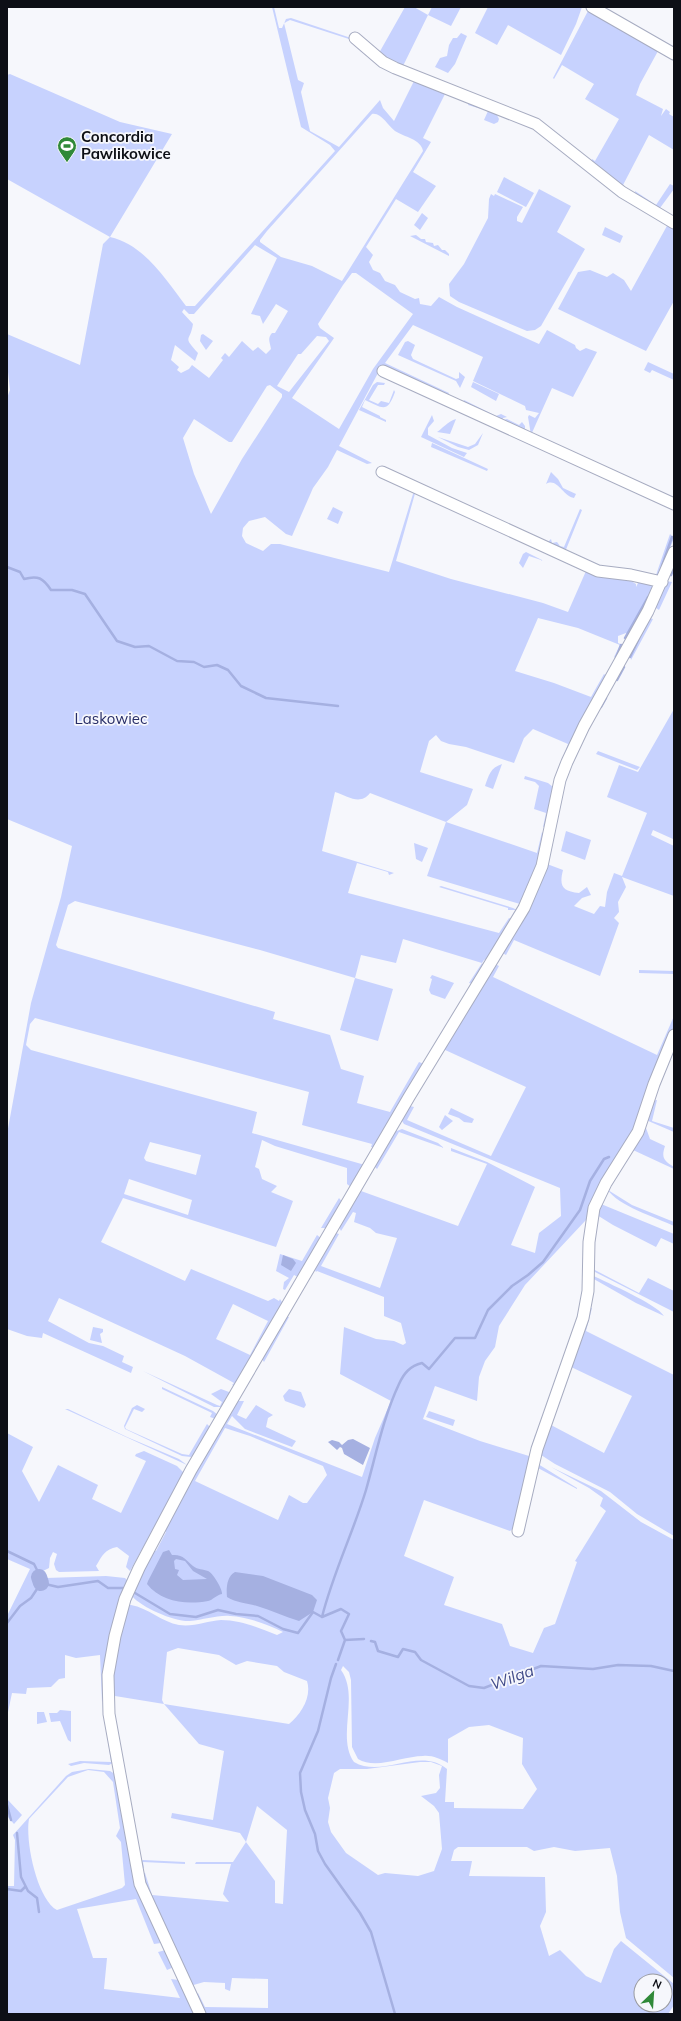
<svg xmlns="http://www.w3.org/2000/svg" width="681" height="2021" viewBox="0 0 681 2021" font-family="Mulish,sans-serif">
<rect width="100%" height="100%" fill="#f6f7fc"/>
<path fill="#c7d2fe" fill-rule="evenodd" d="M272 7H274L279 28H282L286 19 291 18 348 37 353 39 363 51 361 52 356 43 352 40 290 20 284 23 298 80 304 83 301 92 310 131 339 147 380 100 383 108 394 121 415 79 423 82V85L429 88 431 86 446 92 423 138 431 142 413 172 436 186 418 212 396 199 366 247 373 255 369 262 373 270 380 273 385 281 395 285 400 292 415 299 419 298 420 304 431 306 439 297 457 307 539 344 547 330 575 345 576 348 580 351 586 348 597 352 573 397 552 388 531 435 528 417 529 415 535 418 539 413 526 410 525 406 473 381 483 357 413 325 385 363 449 393 447 397 378 373 339 446 372 463 367 464 337 450 328 467 313 488 292 536 286 534 265 517 249 521 243 528 242 536 246 543 263 551 271 544H280L389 572 413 494 416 490 396 561 451 579 543 603 568 612 586 571 632 579 631 581 636 584V587L638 583 636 581 655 586 631 635 626 633 618 636V643L625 646 618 659 614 657 620 645 578 628 538 618 515 671 554 683 591 697 604 674 608 677 558 775 556 776 568 744 533 729 524 738 514 763 466 747 449 744 441 741 436 735 429 741 420 772 473 789 467 805 446 822 537 853 542 832 544 834 534 873 520 904 427 876 446 822 370 793C360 806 348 796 335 792L322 851 394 873 389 875 388 872 357 863 348 893 499 933 509 918 512 919 487 959 484 960 482 963 484 967 473 984 469 983 482 963 403 939 396 963 361 955 355 978 393 989 378 1041 340 1030 355 978 260 950 75 901 68 905 56 945 58 948 275 1012 273 1019 330 1035 341 1069 364 1076 357 1103 390 1112 419 1062 424 1064 375 1147H371L372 1144 302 1125 309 1092 35 1018 30 1024 26 1045 31 1050 257 1112 252 1133 365 1165 351 1187 347 1184V1168L275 1146 262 1140 255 1167 259 1169 262 1179 277 1186 271 1192 293 1201 276 1247 123 1198 101 1242 185 1281 191 1269 268 1301 274 1298 279 1301 280 1299 284 1305 235 1386 232 1385 234 1383 185 1356 59 1298 48 1321 89 1343 103 1346 124 1356 122 1362 133 1367 131 1373 43 1333 42 1338 27 1336 7 1329V1134L31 1003 61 897 72 846 7 819V398L10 390 7 363V334L80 365 103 244 110 237 7 179V75L10 74 120 122 172 134 110 237C145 245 166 280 186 306H195L335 151 330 145 301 127ZM372 114C381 112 388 126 395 131 404 137 421 139 423 151L342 281 312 266 281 257 260 242V240L267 231ZM255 245 277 258 251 314 260 316 263 324 276 304 288 311 275 333H272C267 339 270 342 271 349L266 354 258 347 253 351 242 341 229 357 225 353 221 358 223 360 209 378 192 365 189 369 181 373 177 370 179 367 171 360 175 345 195 361 198 353C182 335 190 343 193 324L182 312 184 309 189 314H194ZM352 273H356L413 314 373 369 339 429 292 398 332 341 334 338 320 328 318 324 343 285ZM317 336 326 337 329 341 289 392 277 386 298 354H301ZM270 385 282 394V397L242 459 211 514 194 474 183 438 194 419 229 442H232L267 386ZM150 1142 201 1155 196 1175 146 1161 144 1158ZM129 1179 192 1200 188 1215 124 1194ZM233 1304 268 1321 250 1355 216 1339Z
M405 7H414L428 15 432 7H461L451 26 428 15 403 66 392 64 379 53Z
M488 7H582L576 24 561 55 508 25 497 45 475 33Z
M589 9 658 51 640 84 636 95 663 109 661 116 666 109 670 112 669 114 674 117V150L649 135 622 187 591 162 592 159 595 161 619 119 585 99 594 84 562 65 554 79 553 78Z
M461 33 467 36 455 64 448 73 435 67 440 58 447 56 449 45 453 38H457Z
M469 103 496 113 499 119 498 122 494 124 484 120 488 111 468 105Z
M504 177 534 193 526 207 497 192Z
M670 184 674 186V189L660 208 657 209 636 199 635 191 656 205Z
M539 189 571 206 557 232 585 249 541 326 535 330 527 331 459 302 450 296 449 284 464 264 488 218 489 199 491 194 494 196 495 194 523 207 517 217V221L522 223Z
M422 213 428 218 420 230 414 225Z
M668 224 674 225V301L646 351 558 309 578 272 590 270 607 277 613 273 624 280 631 291Z
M605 227 623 236 620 243 602 235Z
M416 235 421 239H425L426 242 433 243 434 246 438 245 442 250H445L449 254V256L410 236Z
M203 334 213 341 206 350 200 341 201 335Z
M408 341 415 345 411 355 413 359 456 379 459 378V372L465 377 460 388 456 381 398 355 405 342Z
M648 362 674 374V380L652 370 650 373 644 370Z
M377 382 385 383 384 385H378L369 400 378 404 381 401 389 403 394 390 395 392C387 414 383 408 365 400L362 407 380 416V417L386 420V422L359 410 373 385Z
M473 382 499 394 496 401 471 387Z
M464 400 496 416 501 414 507 417 503 418V420L507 419 519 425 522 422 525 426V431L463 402Z
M432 415 434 421 428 428V435L452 448 467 453 464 457 421 437Z
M456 419 450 434 437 432C442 429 448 421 456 419Z
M483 433 478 445 469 450 458 447 438 437 468 447 475 444Z
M432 443 488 469 487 471 431 447Z
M551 472 558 479 563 488 576 494 574 498C563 496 557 477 546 484Z
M333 507 343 512 338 524 327 519Z
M580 509 582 510 565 552 548 542 551 539 552 543 557 542 560 546 564 547Z
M670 534 674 538 659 576 656 575Z
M526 552 544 561 529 556 523 568 519 563 523 554Z
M666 581 672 582 659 610 653 606Z
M649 618 653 619 631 660 630 653Z
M674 709V837L673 839 653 830 651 835 674 846V896L622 877 626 887 618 902 619 912 614 918 619 923 600 976 514 940 506 955 501 952 547 864 563 870C559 886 562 891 579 893L587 887 591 895 582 898 574 906 594 914 600 906 605 907 607 892 614 873 622 876 647 813 607 797 619 765 638 772Z
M598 751 640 767 637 770 596 754Z
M502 764 493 789 485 786C489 775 490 768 502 764Z
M525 776 548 783 553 787 546 826 543 827 546 813 534 809 539 786 535 782 524 779Z
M566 831 591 840 585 860 561 851Z
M414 843 428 848 422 862 416 859Z
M441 886 513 908 517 910H508V908L439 887Z
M495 964 499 966 493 977 657 1055 674 1016V1030L641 1119 602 1184 584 1272 586 1220 525 1285 499 1326 495 1347 485 1361 479 1377 477 1401 435 1386 423 1419 480 1441 529 1456 535 1435 537 1438 516 1526 510 1531 424 1500 404 1556 454 1577 444 1605 502 1624 510 1646 533 1653 544 1628 555 1624 577 1562 575 1561 606 1511 600 1506 603 1498 589 1488 551 1467 601 1491 641 1522 674 1540V1978L626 1938 620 1912 617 1876 610 1848 575 1851 554 1847 534 1851 527 1847H458L454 1850 451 1861H472L469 1876 545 1877 546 1912 540 1926 549 1956 560 1950 586 1976 601 1983 614 1949 621 1941 674 1984V2005L668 2014H204L195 1996 198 1993 205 2007 268 2008V1979L232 1978 230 1991 225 1989V1983L204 1982 190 1986 141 1872 145 1873 152 1895 229 1902 223 1894 231 1864H195L196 1862H233L246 1842 240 1833 171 1818 172 1813 213 1820 224 1751 199 1744 164 1704 115 1696V1712H113C109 1675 119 1640 129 1605H131C148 1608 162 1622 179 1625 194 1627 207 1621 221 1620 241 1620 259 1628 277 1635L283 1632C267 1624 248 1617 230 1616 217 1615 204 1620 190 1621 175 1622 142 1608 132 1596L152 1551H156L166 1532 164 1530 180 1498 238 1401H244L237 1415 246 1419 256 1405 273 1415 268 1418 266 1427 296 1441 292 1447 245 1429 232 1416 227 1424 362 1477 375 1438 391 1401 340 1374 344 1327 376 1339 394 1341 403 1345 406 1343 401 1323 384 1316V1297L317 1271 316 1272 315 1270 336 1233 339 1234 321 1266 380 1288 397 1238 376 1233 370 1228 354 1222 356 1213 353 1212 341 1231 339 1227 361 1191 458 1226 487 1164 451 1151V1148L487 1162 535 1187 511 1245 535 1253 539 1233 561 1216 560 1188 404 1124 402 1121V1117L410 1106 414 1107 407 1120 491 1156 526 1087 443 1049ZM225 1428 250 1436 323 1466 327 1475 307 1503H303L289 1495 278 1520 195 1481ZM178 1648 219 1655 236 1665 247 1661 277 1666 284 1672 307 1681C312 1697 301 1714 289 1724L164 1704 162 1700 167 1652ZM343 1666 349 1672 351 1680 352 1747 358 1759C376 1770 403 1756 423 1756 432 1755 440 1759 448 1763V1739L469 1727 489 1725 523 1738 522 1764 537 1789 523 1809 454 1808V1802H445L447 1769C419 1746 383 1779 354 1762 336 1736 360 1697 341 1670ZM420 1762H431L442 1766 439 1775 440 1788 436 1793 421 1796 434 1806 439 1813 442 1849 434 1871 418 1876 385 1873 378 1875 346 1853 331 1832 328 1822 330 1808 328 1798 334 1773 340 1769H367ZM257 1806 287 1830 283 1904 275 1903V1881L246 1842ZM641 1981H665V2005H641Z
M639 970 674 971V974L639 973Z
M432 975 454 983 445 999 431 994 429 990 432 979 430 978Z
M657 1100 652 1121 674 1128V1132L646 1120 651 1101Z
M451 1108 474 1119 472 1123 464 1122 459 1118 448 1114Z
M445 1115 453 1121 442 1130 439 1127Z
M643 1127 646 1128 650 1139 665 1146C661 1158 664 1161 674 1167V1169L633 1150 629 1157 627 1155Z
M402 1129 438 1143 444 1148 399 1132 377 1169 375 1167 394 1132Z
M619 1166 622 1168 608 1190 632 1205 674 1222V1226C655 1217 618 1206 607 1189Z
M339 1198 343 1203 328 1228H321Z
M601 1204 674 1234V1244L661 1238 656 1247 613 1225 597 1215Z
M317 1235 322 1239 300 1278 294 1275 285 1290 283 1289 284 1282 289 1278 276 1271 280 1254 302 1261Z
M591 1268 639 1293 648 1278 674 1291V1312L595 1272Z
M592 1275C607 1283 657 1304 664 1316L636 1303 592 1278Z
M592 1308 586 1331 674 1375V1536L637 1514 610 1492 555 1464 538 1453 552 1423 551 1425 604 1453 632 1396 569 1366 587 1309Z
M286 1317H289L264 1362 262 1359Z
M93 1327 103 1329V1332L100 1334 102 1343 90 1340Z
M143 1371 217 1405 220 1406 222 1402 211 1394 221 1389 229 1392 230 1394 223 1407H214Z
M162 1387 213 1411 218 1415 216 1419 210 1417 212 1413 162 1389Z
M289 1389 301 1392 306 1405 304 1408 285 1401 283 1396Z
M137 1405 145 1409 142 1412 134 1409 125 1427 126 1429 182 1454 189 1455 207 1424 211 1428 195 1455 191 1457 182 1456 125 1429 124 1426 132 1408Z
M65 1409H68L127 1437 179 1459 187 1465Z
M429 1411 455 1420 453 1426 426 1417Z
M7 1433 33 1447 22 1471 39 1502 58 1465 98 1485 92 1499 121 1513 146 1461 135 1456 136 1454 144 1451 177 1466 184 1473 130 1571 126 1567 129 1556 117 1547C105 1549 102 1556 96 1566L99 1571 59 1572 56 1570 54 1564 57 1554 53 1552 50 1558 49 1568 43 1571 46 1578 106 1576 125 1578 128 1581 102 1702 100 1655 76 1658 65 1655V1678L59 1679 51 1687 27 1688 26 1694 12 1693 7 1717V1616L30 1569 7 1559Z
M538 1464 577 1488V1489L538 1468Z
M103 1706 104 1708 113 1763 109 1765 84 1763 71 1766 68 1764 80 1761 111 1762Z
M60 1710 71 1711V1742L68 1740 60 1721 51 1722 49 1713H57Z
M37 1712H44L47 1722 37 1724Z
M89 1769 110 1771 115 1774 136 1882 141 1899 161 1943 154 1944 136 1899 77 1909 93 1958H107L104 1989 180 1998 171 1979 179 1980 196 2014H7V1886H14L15 1840 13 1835 66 1776 72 1772ZM88 1770 104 1772 113 1782 120 1828 116 1836 121 1842 125 1885 122 1888 57 1910C37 1899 25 1841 29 1819L68 1777Z
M7 1799 22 1815 14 1824 7 1816Z
M143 1860 185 1862V1864L143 1862 144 1868 141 1867V1861Z
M166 1950 174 1967 167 1970 158 1952Z"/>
<path fill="#a5b0e1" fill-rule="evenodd" d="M283 1255 293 1259 296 1263 291 1271 281 1265Z
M353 1439 370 1448 363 1465 344 1454 342 1448 340 1447 337 1450 328 1442 332 1440 339 1442 342 1445 348 1440Z
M169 1550 172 1555C183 1554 186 1560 193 1566 198 1570 203 1569 208 1571 213 1573 223 1590 222 1594 216 1595 213 1600 208 1601 186 1605 161 1602 147 1584L148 1581 163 1552ZM176 1559 185 1561 193 1571 207 1579 183 1580 177 1575 179 1570 175 1569 174 1561Z
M235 1572 263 1576 312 1595 317 1600 313 1612 299 1621C285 1617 271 1610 257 1606 246 1603 237 1603 227 1597 226 1588 227 1576 235 1572Z"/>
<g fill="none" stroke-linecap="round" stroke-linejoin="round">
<path stroke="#a5b0e1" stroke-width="2.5" d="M662 566 672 537
M7 567 20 572 24 579C38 575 43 578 51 590H72L85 594 117 641 135 647 149 646 177 661 194 662 204 667 217 665 228 670 241 686 266 698 338 706
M671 575 674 567
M625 638 648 597
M630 657 639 638
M616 658 621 645
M617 680 624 667
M601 707 606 698
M7 1551 34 1564 37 1570
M135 1593 170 1614 196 1617 218 1610 236 1614 258 1616 283 1629 298 1633 313 1612 322 1617 341 1609 349 1614 341 1631 345 1640
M322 1617C333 1573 353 1533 366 1490 376 1455 383 1418 399 1384 404 1373 410 1366 422 1363L429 1369 455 1338H475L488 1310 512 1286 528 1275 543 1262 580 1210 590 1181 604 1159 609 1157
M7 1623 20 1606 31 1598 41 1583 58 1587 98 1581 108 1588H123
M345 1640 364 1639
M371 1641 375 1642 378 1651 398 1657 403 1649 415 1652 421 1660 469 1686 484 1688 541 1666 593 1669 618 1665 651 1666 674 1671
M338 1660 345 1640
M336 1664 331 1678 318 1731 300 1773 301 1792 305 1810 315 1834 318 1851 325 1864 360 1913 371 1932 395 2014
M7 1805 11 1820
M17 1833 21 1877 28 1891 37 1898 39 1912
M7 1889 21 1891 25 1887"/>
<path stroke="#a5b0e1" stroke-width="16" d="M39 1577 41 1583"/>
<g stroke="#a7acc1" stroke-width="13">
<path id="minor" d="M592 7 674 54
M355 38 383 62 395 68 536 124 622 192 674 223
M383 371 674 504
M382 472 598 571 631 575 662 582
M518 1531 537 1449 583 1318 588 1291 589 1242 594 1208 606 1183 638 1132 654 1084 674 1035
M200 2014 140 1884 109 1714 108 1675 115 1636 125 1599 139 1568 191 1470 409 1097 524 908 542 866 560 780 567 762 584 726 648 611 674 552"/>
</g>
<use href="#minor" stroke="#fff" stroke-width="11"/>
</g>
<defs>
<g id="stadium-pin" transform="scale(1)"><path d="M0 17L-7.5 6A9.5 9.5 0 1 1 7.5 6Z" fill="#308939" stroke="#f6f7fc"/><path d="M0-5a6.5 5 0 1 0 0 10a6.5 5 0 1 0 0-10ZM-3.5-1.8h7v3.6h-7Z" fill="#fff"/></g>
</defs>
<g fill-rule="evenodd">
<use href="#stadium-pin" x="67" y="146"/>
</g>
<g text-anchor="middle" stroke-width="3.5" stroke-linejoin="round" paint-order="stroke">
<g font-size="15" font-weight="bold" fill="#0d0f16" stroke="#f6f7fc" text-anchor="start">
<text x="81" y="142">Concordia<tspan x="81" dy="17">Pawlikowice</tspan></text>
</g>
<g font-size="15" fill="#272d67" stroke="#f6f7fc">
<text x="111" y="724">Laskowiec</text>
</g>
<g font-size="16" font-style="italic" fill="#434d8a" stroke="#f6f7fc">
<text transform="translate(512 1677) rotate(-20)" y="6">Wilga</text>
</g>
</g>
<rect width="681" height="2021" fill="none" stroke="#0d0f16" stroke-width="16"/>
<g transform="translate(653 1993) rotate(25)"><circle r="19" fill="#f6f7fc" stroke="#999aa0"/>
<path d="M0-3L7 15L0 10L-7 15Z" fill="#308939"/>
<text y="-6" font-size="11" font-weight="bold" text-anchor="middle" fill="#0d0f16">N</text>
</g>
</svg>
